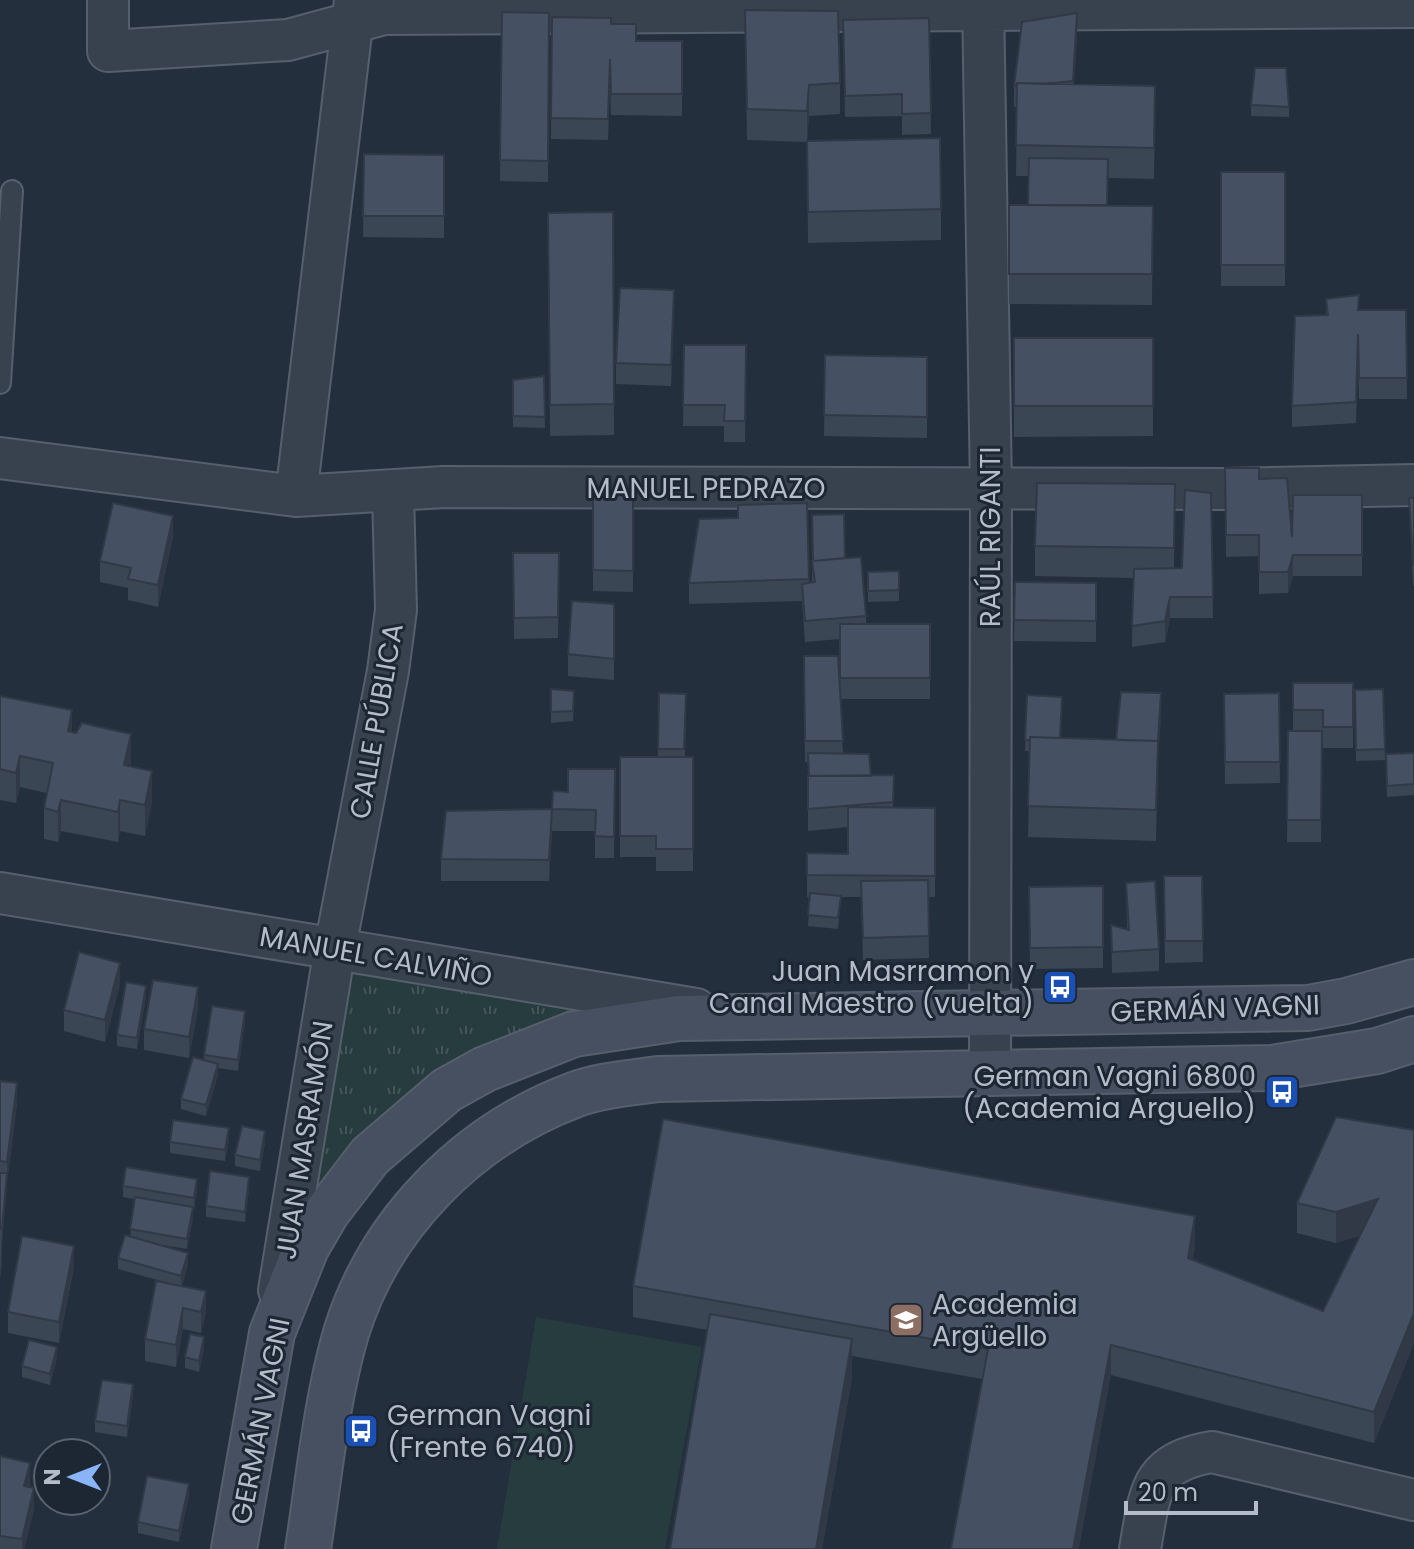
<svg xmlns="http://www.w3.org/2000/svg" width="1414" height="1549" viewBox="0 0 1414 1549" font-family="Poppins,sans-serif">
<defs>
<pattern id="grass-tufts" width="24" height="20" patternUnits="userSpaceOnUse" patternTransform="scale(2)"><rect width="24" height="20" fill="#263c3f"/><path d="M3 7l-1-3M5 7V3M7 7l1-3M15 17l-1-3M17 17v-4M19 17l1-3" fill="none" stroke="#435659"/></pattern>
</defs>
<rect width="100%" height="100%" fill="#242f3e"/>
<path fill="url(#grass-tufts)" d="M347 970 620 1010 473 1048 375 1128 305 1211Z"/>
<path fill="#263c3f" d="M536 1317 702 1347 665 1549H497Z"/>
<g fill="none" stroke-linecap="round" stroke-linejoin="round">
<g stroke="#565f6c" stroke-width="24">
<path id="lane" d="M0 383 12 191"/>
</g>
<g stroke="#565f6c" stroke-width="44">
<path id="street" d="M108 0V51L288 40 384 14 1414 7
M983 0 991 489 990 1074
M0 458 296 496 444 487 1225 489 1414 485
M296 496 355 0
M0 893 696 1009
M279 1290 335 948 388 671 396 610 393 493
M1140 1549C1150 1494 1148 1462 1212 1452L1414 1500"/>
</g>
<g stroke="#565f6c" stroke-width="48">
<path id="secondary" d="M234 1549 272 1333 306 1248 327 1212 370 1156 447 1090 485 1069 574 1034 679 1018 1308 1008 1346 1001 1414 982
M308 1549C319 1478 326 1402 346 1333 380 1223 468 1135 574 1095 600 1085 631 1083 658 1079L1272 1068 1377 1051 1414 1039"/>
</g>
<use href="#lane" stroke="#38414e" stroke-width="20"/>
<use href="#street" stroke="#38414e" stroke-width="40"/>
<use href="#secondary" stroke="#465061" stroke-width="44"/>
</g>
<path fill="#3b4654" d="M745 10 840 83V114L809 116 807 141 941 209V240L808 243 807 142 747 140Z
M502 12 549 13 548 182 500 181Z
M552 17 611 24 636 41H682V116L611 115 610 80 608 140 551 139Z
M929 18 931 134 902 135V116L845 117 843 20Z
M1077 34 1074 84 1155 117 1154 179 1108 178 1107 205 1153 206 1152 305 1009 304V205H1028L1029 176H1016L1017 107H1014V86Z
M1251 105 1289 107V117L1251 116Z
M364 154 444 155V238L363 237Z
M1221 172H1285V286H1221Z
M613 212 614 435 550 436 548 213Z
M1326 299 1359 310H1406L1407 399H1359L1358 356 1356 423 1292 427V406L1326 315Z
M674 312 671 386 616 384V363Z
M1014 338H1153V436L1014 437Z
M684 345H746L745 442H724V426H683Z
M825 355 927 357V438L824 436Z
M544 376 545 428 513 427V380Z
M1225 468 1259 479 1292 537 1362 495V576H1293L1288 593 1259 594V556L1226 557Z
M1175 484 1174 568H1182L1211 493 1213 618H1170L1165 642 1132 647 1133 578 1035 576V546Z
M593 492 633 493V592L593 591Z
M1409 498H1414V586H1413Z
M807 503 809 583H812V561L845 558 866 616V624H930V699H840L843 753 871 776 894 775 893 808H935V897H928L929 958 863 960 861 897H841L838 929 808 926 810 897H807V853L848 854V827L808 831V762H805L804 656 840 698V639L805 642 802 601 689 604V583L738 518Z
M173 537 158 607 128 600V588L100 582V561Z
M513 553H559L558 638 514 639Z
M899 571V601L868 602V572Z
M1015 582 1096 583V642L1014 641Z
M614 604V680L568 676V654Z
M1293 683H1353V748H1323L1322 731 1321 842H1287L1288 731H1293Z
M551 689 574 702 573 721 551 723Z
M1383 689 1385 760 1356 761 1355 690Z
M659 693 686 694 685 757H693V871H656V857H620V757H658Z
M1279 693 1280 783 1225 784 1224 694Z
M1027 695 1060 738 1116 740 1161 715 1158 757 1156 841 1028 837 1030 751H1025Z
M0 696 72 732 131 765V767L152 802 145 836 120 831 118 842 61 831 58 842 44 839V808L47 793 20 787 16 803 0 800Z
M1414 753V795L1387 797 1386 754Z
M615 769 614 858H595V831H552L549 881H441V859L552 809Z
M1164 876H1202L1203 962 1165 963Z
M1126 883 1159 949V971L1112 973 1111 925 1127 930Z
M1103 886V968L1030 969 1029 887Z
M120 984 105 1042 64 1031V1010Z
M146 997 137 1049 117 1046V1035Z
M198 1008 189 1058 144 1050V1029Z
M245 1022 238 1071 218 1068V1075L206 1116 181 1109V1099L204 1060V1055Z
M0 1081 17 1104 7 1183 2 1243V1263L0 1278Z
M1414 1130V1343L1374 1443 1111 1375 982 1379 852 1356V1378L822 1549H670L708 1330 633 1317V1286L1195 1246 1193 1259 1323 1311 1360 1235 1336 1243 1297 1233V1203Z
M229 1139 225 1161 170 1153V1142Z
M265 1142 260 1171 235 1166V1155Z
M123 1186 197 1190 194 1209H193V1218L187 1249 156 1244 188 1264 182 1286 206 1312 201 1333 183 1329 176 1367 145 1361V1339L172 1284 118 1269V1258L130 1237 135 1199 123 1197Z
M249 1188 245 1222 206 1217V1206Z
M74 1267 59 1343 8 1333V1312Z
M204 1348 199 1372 185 1368V1357Z
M57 1358 50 1385 22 1377V1366Z
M133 1395 127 1437 95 1432V1421Z
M0 1456 30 1484V1487L34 1509 24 1549H0Z
M189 1495 179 1542 138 1533V1522Z"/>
<path fill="#303945" d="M1077 13V34L1073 103V81Z
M809 85V116L807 142V111Z
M674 290V312L671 386V365Z
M173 516V537L158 607V585Z
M1293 555V576L1288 593V572Z
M1170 597V618L1165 642V621Z
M1161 693V715L1158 757 1156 841 1157 746Z
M72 710V741L68 731Z
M131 734V765L124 796V765Z
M20 756V787L16 803V773Z
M152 771V802L145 836V805Z
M61 800V831L58 842V812Z
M120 800V831L118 842V812Z
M552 809V831L549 881V860Z
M120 963V984L105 1042V1020Z
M146 986V997L137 1049V1038Z
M198 987V1008L189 1058V1037Z
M245 1011V1022L238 1071V1060Z
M218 1064V1075L206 1116V1105Z
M17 1083V1104L7 1183 2 1243V1263L0 1278 2 1229 7 1173V1162Z
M229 1128V1139L225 1161V1150Z
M265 1131V1142L260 1171V1160Z
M249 1177V1188L245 1222V1212Z
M197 1179V1190L194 1209V1198Z
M1378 1199V1230L1336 1243V1212Z
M193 1207V1218L187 1249V1239Z
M1195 1216V1246L1188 1288V1258Z
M74 1246V1267L59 1343V1322Z
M188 1253V1264L181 1287V1276Z
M206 1291V1312L201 1333V1312Z
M183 1308V1329L176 1367V1345Z
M1414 1313V1343L1374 1443V1412Z
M204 1337V1348L199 1372V1361Z
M852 1339V1378L822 1549H816Z
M1111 1345V1375L1079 1549H1073Z
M57 1347V1358L50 1385V1374Z
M133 1384V1395L127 1437V1426Z
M30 1463V1484L24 1507V1486Z
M189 1484V1495L179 1542V1531Z
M34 1488V1509L24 1549H22V1539Z"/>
<path fill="#455162" stroke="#303945" stroke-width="2" d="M745 10 838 11 840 83 809 85 807 111 747 109Z
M502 12 549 13 548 161 500 160Z
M1077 13 1073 81 1044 84 1017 83V85L1014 86 1022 22Z
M552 17 611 18V24H636V41H682V94H611L610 59 608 119 551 118Z
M929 18 931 113 902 114V94L845 96 843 20Z
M1255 68H1286L1289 107 1251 105Z
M1017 83 1155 86 1154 148 1016 145Z
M940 138 941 209 808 212 807 141Z
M364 154 444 155V216H363Z
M1029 158 1108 159 1107 205H1028Z
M1221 172H1285V265H1221Z
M1009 205 1153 206 1152 274H1009Z
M613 212 614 404 550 405 548 213Z
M620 288 674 290 671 365 616 363Z
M1359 295 1358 310H1406L1407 378H1359L1358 334 1356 402 1292 406 1295 316 1328 315 1326 299Z
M1014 338H1153V406H1014Z
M684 345H746L745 421H724L725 405H683Z
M825 355 927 357V417L824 415Z
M544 376 545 417 513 416V380Z
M1225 468H1259V479L1287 478 1292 537 1293 495H1362V555H1293L1288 572H1259V535H1226Z
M1037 483 1175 484 1174 548 1035 546Z
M1185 490 1211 493 1213 597H1170L1165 621 1132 626 1134 569 1182 568Z
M593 492 633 493V571L593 570Z
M1409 498H1414V565H1413Z
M113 503 173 516 158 585 128 579 131 568 100 561Z
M807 503 809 579 689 583 699 519 738 518V505Z
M844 514 845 558 813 561 812 515Z
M513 553H559L558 617 514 618Z
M861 557 866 616 805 621 802 584 815 582 812 561Z
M899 571V590L868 591V572Z
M1015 582 1096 583V621L1014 620Z
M572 601 614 604V659L568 654Z
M840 624H930V678H840Z
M804 656H838L843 741H805Z
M1293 683H1353V727H1323V710H1293Z
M551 689 574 691 573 711 551 712Z
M1383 689 1385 749 1356 750 1355 690Z
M1121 692 1161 693 1158 741 1116 740Z
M659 693 686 694 684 749H658Z
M1279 693 1280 762H1225L1224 694Z
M1027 695 1062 697 1060 738 1030 737V740H1025Z
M0 696 72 710 68 731 76 733 82 723 131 734 124 765 152 771 145 805 120 800 118 812 61 800 58 812 44 808 53 763 20 756 16 773 0 769Z
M1288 731H1322L1321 820H1287Z
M1030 737 1158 741 1156 810 1028 806Z
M808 753 869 754 871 776H809Z
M1414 753V784L1387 786 1386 754Z
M620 757H693V849H656V836H620Z
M568 769H615L614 837 595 836 596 810 552 809 553 791 568 792Z
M894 775 893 802 808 809V776Z
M848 807 935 808V876L807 875V853L848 854Z
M552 809 549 860 441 859 446 811Z
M1164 876H1202L1203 941H1165Z
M928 880 929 936 863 938 861 881Z
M1155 881 1159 949 1112 952 1111 925 1129 930 1126 883Z
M1103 886V947L1030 948 1029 887Z
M810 893 841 896 838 918 808 915Z
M79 952 120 963 105 1020 64 1010Z
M153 980 198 987 189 1037 144 1029Z
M126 982 146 986 137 1038 117 1035Z
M212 1006 245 1011 238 1060 204 1055Z
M193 1057 218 1064 206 1105 181 1099Z
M0 1081 17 1083 7 1162 0 1161Z
M1336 1117 1414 1130V1313L1374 1412 1111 1345 1073 1549H951L988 1349 633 1286 663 1119 1195 1216 1188 1258 1323 1311 1378 1199 1336 1212 1297 1203Z
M173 1120 229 1128 225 1150 170 1142Z
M242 1126 265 1131 260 1160 235 1155Z
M126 1167 197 1179 194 1198 123 1186Z
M210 1171 249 1177 245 1212 206 1206Z
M0 1173H7L2 1229H0Z
M135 1197 193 1207 187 1239 130 1229Z
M125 1235 188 1253 181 1276 118 1258Z
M22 1236 74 1246 59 1322 8 1312Z
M156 1281 206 1291 201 1312 183 1308 176 1345 145 1339Z
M710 1314 852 1339 816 1549H670Z
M190 1334 204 1337 199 1361 185 1357Z
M29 1340 57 1347 50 1374 22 1366Z
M102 1380 133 1384 127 1426 95 1421Z
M0 1456 30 1463 24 1486 34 1488 22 1539 0 1536Z
M147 1476 189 1484 179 1531 138 1522Z"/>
<defs>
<g id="bus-square" transform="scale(1.8)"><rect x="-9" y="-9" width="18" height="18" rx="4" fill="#1a4fb4" stroke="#1d2633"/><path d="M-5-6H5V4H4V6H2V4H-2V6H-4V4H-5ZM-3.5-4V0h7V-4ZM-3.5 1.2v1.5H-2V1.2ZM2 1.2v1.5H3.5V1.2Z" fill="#fff"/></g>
<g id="school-square" transform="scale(1.8)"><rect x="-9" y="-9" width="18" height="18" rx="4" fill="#8d6e63" stroke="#1d2633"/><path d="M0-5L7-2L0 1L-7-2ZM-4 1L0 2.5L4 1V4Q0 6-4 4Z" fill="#fff"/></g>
</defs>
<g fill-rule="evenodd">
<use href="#bus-square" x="1060" y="987"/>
<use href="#bus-square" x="1282" y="1092"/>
<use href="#school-square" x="906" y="1320"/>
<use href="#bus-square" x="361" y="1431"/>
</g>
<g text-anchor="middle" stroke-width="6" stroke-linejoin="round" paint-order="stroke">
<g font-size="28" fill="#b4bcc9" stroke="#1d2633">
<text x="706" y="498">MANUEL PEDRAZO</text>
<text transform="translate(990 537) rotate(-90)" y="10">RAÚL RIGANTI</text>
<text transform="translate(376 721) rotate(-80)" y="10">CALLE PÚBLICA</text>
<text transform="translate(376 956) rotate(10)" y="10">MANUEL CALVIÑO</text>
<text transform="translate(1215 1008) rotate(-2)" y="10">GERMÁN VAGNI</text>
<text transform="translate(304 1140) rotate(-81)" y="10">JUAN MASRAMÓN</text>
<text transform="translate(260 1421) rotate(-79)" y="10">GERMÁN VAGNI</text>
</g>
<g font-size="28" fill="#b4bcc9" stroke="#1d2633" text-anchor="end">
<text x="1034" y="981">Juan Masrramon y<tspan x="1034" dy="32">Canal Maestro (vuelta)</tspan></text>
<text x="1256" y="1086">German Vagni 6800<tspan x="1256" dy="32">(Academia Arguello)</tspan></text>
<text x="932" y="1314" text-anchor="start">Academia<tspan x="932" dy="32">Argüello</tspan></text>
<text x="387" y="1425" text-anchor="start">German Vagni<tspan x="387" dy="32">(Frente 6740)</tspan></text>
</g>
</g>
<g transform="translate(72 1477) rotate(270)"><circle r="38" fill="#1d2633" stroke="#59626f" stroke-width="2"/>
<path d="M0-6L14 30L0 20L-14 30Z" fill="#8ab4f8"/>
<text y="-12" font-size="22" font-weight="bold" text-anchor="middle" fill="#b4bcc9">N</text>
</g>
<path d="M1126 1501v12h130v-12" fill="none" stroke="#b4bcc9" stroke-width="4"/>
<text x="1138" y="1501" font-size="24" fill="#b4bcc9" stroke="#1d2633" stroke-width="6" paint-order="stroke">20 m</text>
</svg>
